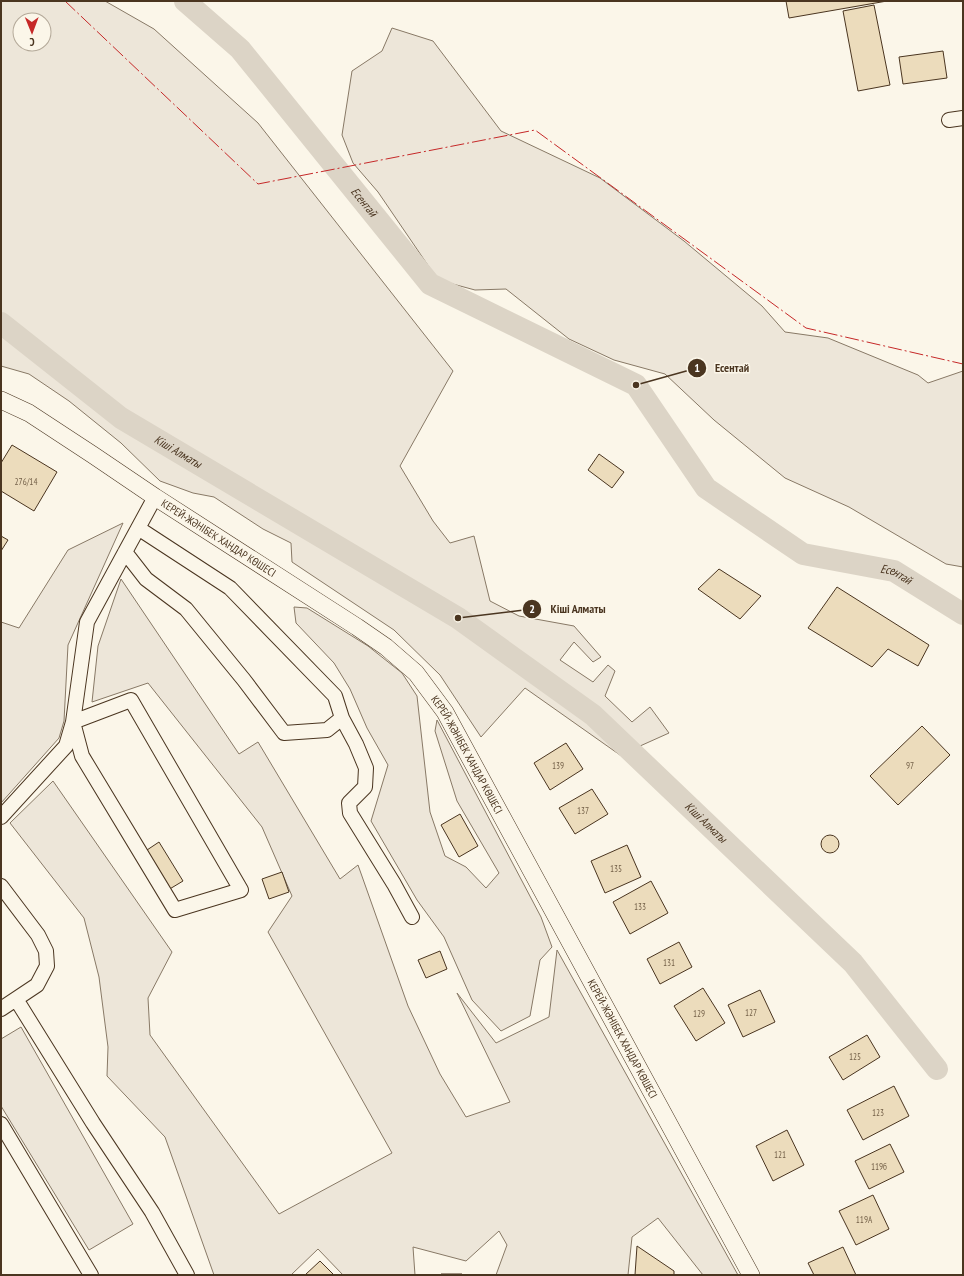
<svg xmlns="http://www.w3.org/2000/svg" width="964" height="1276" viewBox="0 0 964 1276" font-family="'PT Sans Narrow',sans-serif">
<rect width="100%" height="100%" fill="#fbf6e9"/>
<path fill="#ede6d9" stroke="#887966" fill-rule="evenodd" d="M1 1H105L154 29 258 123 453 371 400 466 433 521 450 543 474 536 490 601 519 616 574 626 601 657 593 662 574 642 560 660 593 682 608 665 615 671 605 696 632 722 650 707 669 733 620 755 525 688 481 737 440 675 394 630 292 562 291 543 263 529 214 497 193 493 160 481 121 443 69 401 29 374 1 366ZM20 20H44V44H20Z
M392 28 433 41 501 131 600 178 684 241 762 306 785 332 828 338 918 375 928 383 963 371V567L946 564 849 507 785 478 714 420 665 374 614 360 569 339 506 289 475 290 438 280 378 192 353 163 342 135 352 71 382 51Z
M123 523 68 645 64 721 59 738 1 803V622L19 628 68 550Z
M121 579 239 754 258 742 340 879 358 865 408 1006 440 1074 466 1117 510 1102 457 993 496 1043 549 1017 557 950 738 1275H703L658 1218 632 1237 628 1275H496L507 1245 499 1231 466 1261 413 1247 415 1275H343L318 1249 291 1275H214L165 1137 107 1076 108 1047 99 977 84 918 10 823 53 781 172 952 148 998 150 1035 279 1214 392 1153 268 932 292 896 262 827 148 683 92 702 98 646Z
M294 607 307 608 368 646 402 673 417 696 430 812 445 856 466 867 486 888 499 873 457 801 435 731 437 720 541 917 552 947 540 960 530 1016 501 1031 472 1000 444 937 417 900 371 821 388 765 367 728 350 689 334 663 296 623Z
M21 1027 133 1224 89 1250 1 1106V1039Z"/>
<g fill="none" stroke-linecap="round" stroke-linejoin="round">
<g stroke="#dcd4c6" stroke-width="22">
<path id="s1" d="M185 1 240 49 430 284 636 385 706 488 803 554 894 571 963 614"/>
<path id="s2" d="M1 323 121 418 458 618 593 715 853 963 937 1069"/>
</g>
</g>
<path fill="#ecdcbc" stroke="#4a3520" d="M786 1H887L789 18Z
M874 5 890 85 858 91 843 11Z
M943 51 947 78 903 84 899 57Z
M12 445 57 472 34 511 1 491V463Z
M599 454 624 472 612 488 588 470Z
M1 536 8 540 1 551Z
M719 569 761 596 740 619 698 589Z
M837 587 929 645 918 666 888 649 872 667 808 628Z
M922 726 950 755 898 805 870 776Z
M566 743 583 769 550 790 534 763Z
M592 789 608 814 575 834 559 808Z
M460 814 478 846 459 857 441 825Z
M821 844a9 9 0 1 1 18 0a9 9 0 1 1-18 0Z
M159 842 183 881 168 890 144 852Z
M627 845 641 877 605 893 591 861Z
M282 872 289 892 269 899 262 879Z
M651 881 668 913 630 934 613 902Z
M679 942 692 967 660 984 647 959Z
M440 951 447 969 426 978 418 960Z
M703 988 725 1023 696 1041 674 1006Z
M760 990 775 1022 743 1037 728 1005Z
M867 1035 880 1057 843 1080 829 1057Z
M894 1086 909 1116 863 1140 847 1110Z
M787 1130 804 1165 773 1181 756 1146Z
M890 1144 904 1172 869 1189 855 1161Z
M873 1195 889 1229 856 1245 839 1211Z
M637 1246 674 1271V1275H635Z
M843 1247 856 1275H814L808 1263Z
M320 1261 334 1275H305Z
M441 1274H462L463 1275H441Z"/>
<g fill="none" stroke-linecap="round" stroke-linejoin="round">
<g stroke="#4a3520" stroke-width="16">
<path id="minor" d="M949 120 963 118
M138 528 230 588 335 696 342 718 356 744 366 768 365 787 349 803 350 813 394 884 412 917
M125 552 146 579 186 609 244 680 284 733 327 730 342 718
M131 700 241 890 175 910 82 756 73 722Z
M1 817 66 746 73 722 87 622 155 497
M1 886 38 935 46 951 47 966 37 985 1 1009
M16 999 93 1123 152 1212 187 1275
M1 1124 91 1275"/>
</g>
<g stroke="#4a3520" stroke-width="18">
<g id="major">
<path id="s3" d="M1 400 29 413 93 455 155 497 357 627 386 647 416 673 445 712 751 1275"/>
</g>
</g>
<use href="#minor" stroke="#fbf6e9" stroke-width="14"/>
<use href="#major" stroke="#fbf6e9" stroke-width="17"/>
<path stroke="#c62828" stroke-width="1" stroke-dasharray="14 3 2 3" stroke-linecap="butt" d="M65 1 258 184 535 130 806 328 963 364"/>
</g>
<g text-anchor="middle" stroke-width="3" stroke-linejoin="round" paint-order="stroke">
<g font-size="9" fill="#725f47">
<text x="26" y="485">276/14</text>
<text x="558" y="769">139</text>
<text x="910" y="769">97</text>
<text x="583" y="814">137</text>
<text x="616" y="872">135</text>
<text x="640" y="910">133</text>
<text x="669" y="966">131</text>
<text x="751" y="1016">127</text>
<text x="699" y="1017">129</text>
<text x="855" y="1060">125</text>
<text x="878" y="1116">123</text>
<text x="780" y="1158">121</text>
<text x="879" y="1170">119б</text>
<text x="864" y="1223">119А</text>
</g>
<g font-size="11" fill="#4a3520" stroke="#fbf6e9">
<text dy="4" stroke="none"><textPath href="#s3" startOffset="258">КЕРЕЙ-ЖӘНІБЕК ХАНДАР КӨШЕСІ</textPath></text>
<text dy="4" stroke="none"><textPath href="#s3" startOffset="594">КЕРЕЙ-ЖӘНІБЕК ХАНДАР КӨШЕСІ</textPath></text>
<text dy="4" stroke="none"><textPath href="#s3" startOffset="918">КЕРЕЙ-ЖӘНІБЕК ХАНДАР КӨШЕСІ</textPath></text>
</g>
<g font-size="12" font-style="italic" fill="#4a3520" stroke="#fbf6e9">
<text dy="4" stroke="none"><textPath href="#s1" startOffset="270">Есентай</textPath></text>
<text dy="4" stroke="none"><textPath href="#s2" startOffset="219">Кіші Алматы</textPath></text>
<text dy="4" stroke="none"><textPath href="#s1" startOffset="942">Есентай</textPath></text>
<text dy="4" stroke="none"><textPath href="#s2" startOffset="867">Кіші Алматы</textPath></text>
</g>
</g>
<path fill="none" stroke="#4a3520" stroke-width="1.5" d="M636 385L697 368M458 618L532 609"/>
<g fill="#4a3520" stroke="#fbf6e9" stroke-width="1.5">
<circle cx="636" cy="385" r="4"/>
<circle cx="458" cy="618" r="4"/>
<circle cx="697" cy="368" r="10"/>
<circle cx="532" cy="609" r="10"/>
</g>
<g font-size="12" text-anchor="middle" font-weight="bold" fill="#fff">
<text x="697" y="372">1</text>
<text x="532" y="613">2</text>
</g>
<g font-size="12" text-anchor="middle" font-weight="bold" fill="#4a3520" stroke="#fbf6e9" stroke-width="3" stroke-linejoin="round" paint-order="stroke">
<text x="732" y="372">Есентай</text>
<text x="578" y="613">Кіші Алматы</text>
</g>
<rect width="964" height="1276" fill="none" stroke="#4a3520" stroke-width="4"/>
<g transform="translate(32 32) rotate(179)"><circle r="19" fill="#fbf6e9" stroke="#b4a999"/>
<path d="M0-3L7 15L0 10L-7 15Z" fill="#c62828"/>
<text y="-6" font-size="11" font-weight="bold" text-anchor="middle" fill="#4a3520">С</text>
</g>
</svg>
